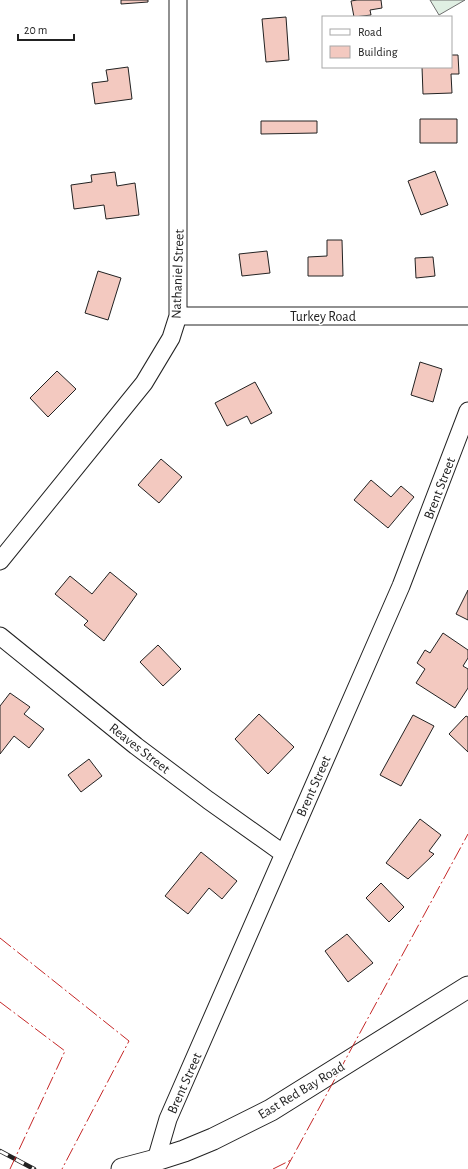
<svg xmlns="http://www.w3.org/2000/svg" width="468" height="1169" viewBox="0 0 468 1169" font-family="'Alegreya Sans',sans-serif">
<rect width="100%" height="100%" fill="#fff"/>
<path fill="#e0efe3" stroke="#6f6f6f" d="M430 0H465L439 15Z"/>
<path fill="#f3c9c0" stroke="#222" d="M121 0H148V2L121 4Z
M357 0H381L382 8 370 10 371 15 354 17 351 1Z
M286 17 289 60 266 62 262 19Z
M451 55H458L459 74H451L452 93 423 94 422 67H451Z
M128 67 132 99 95 104 92 83 108 81 106 70Z
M420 119H457V143H420Z
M261 121H317V133L261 134Z
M435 171 448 205 421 215 408 181Z
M115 172 117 186 135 183 139 215 106 219 104 205 74 209 71 185 92 182 91 175Z
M327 240H342L343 276H308V257L327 256Z
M267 251 270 273 242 276 239 254Z
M433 257 435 276 416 278 415 258Z
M98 271 121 278 108 320 85 313Z
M420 362 442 369 433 402 411 395Z
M57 371 76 389 48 417 30 398Z
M255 382 272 413 251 424 247 416 227 426 215 403Z
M161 459 182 477 159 503 138 485Z
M371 480 391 497 401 486 414 497 388 528 354 500Z
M110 572 137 594 104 641 84 625 88 621 55 594 70 576 92 594Z
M468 590V620L456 614Z
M443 633 468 650V658L463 666 468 669V688L455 708 416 683 425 669 417 663 425 650 430 653Z
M158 645 181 669 163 686 140 662Z
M10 693 30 707 24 714 44 729 29 748 14 736 0 754V706Z
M259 714 294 747 268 774 235 739Z
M413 715 434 726 401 786 380 775Z
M466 716 468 717V752L449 734Z
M89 759 102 776 81 792 68 775Z
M420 819 441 835 429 851 434 854 408 879 386 863Z
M201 852 237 881 222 899 209 888 188 914 165 896Z
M381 883 404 907 389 922 366 898Z
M347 934 373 963 348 982 325 951Z"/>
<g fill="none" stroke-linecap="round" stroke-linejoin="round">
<g stroke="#222" stroke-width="19">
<path id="minor" d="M178 316H468
M0 561 144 383 171 338 178 316V0
M0 636 136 746 208 800 284 854
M156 1160 168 1119 401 586 468 411"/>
</g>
<g stroke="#222" stroke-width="23">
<path id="tertiary" d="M122 1169 156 1160 184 1151 213 1139 271 1110 468 987"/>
</g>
<use href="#minor" stroke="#fff" stroke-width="17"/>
<use href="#tertiary" stroke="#fff" stroke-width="21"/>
<g stroke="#222" stroke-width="4.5">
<path id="rail" d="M0 1151 34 1169"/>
</g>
<use href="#rail" stroke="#fff" stroke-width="3" stroke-dasharray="9" stroke-linecap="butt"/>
<path stroke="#c62828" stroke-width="1" stroke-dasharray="14 3 2 3" stroke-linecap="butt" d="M0 938 129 1041 62 1169
M0 1002 65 1051 10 1169
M273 1169 291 1160
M286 1169 468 834"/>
</g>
<g text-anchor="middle" stroke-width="3" stroke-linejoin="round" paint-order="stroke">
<g font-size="14" fill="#222" stroke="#fff">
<text transform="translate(177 274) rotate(-88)" y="5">Nathaniel Street</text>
<text x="323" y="321">Turkey Road</text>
<text transform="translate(439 488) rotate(-69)" y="5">Brent Street</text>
<text transform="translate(140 748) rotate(38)" y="5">Reaves Street</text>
<text transform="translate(313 786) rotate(-66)" y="5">Brent Street</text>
<text transform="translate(184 1083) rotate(-66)" y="5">Brent Street</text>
<text transform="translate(301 1090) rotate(-31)" y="5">East Red Bay Road</text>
</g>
</g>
<rect x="322" y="16" width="130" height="52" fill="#ffffff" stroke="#a7a7a7"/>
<rect x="330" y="29" width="20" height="6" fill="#ffffff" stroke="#a7a7a7"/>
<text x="358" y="36" font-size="12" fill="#222222">Road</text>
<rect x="330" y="46" width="20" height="12" fill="#f3c9c0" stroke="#a7a7a7"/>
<text x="358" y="56" font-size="12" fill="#222222">Building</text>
<path d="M18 34v6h56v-6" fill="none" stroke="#222222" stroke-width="2"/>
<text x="24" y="34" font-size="12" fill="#222222" stroke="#ffffff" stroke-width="3" paint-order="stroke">20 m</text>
</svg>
